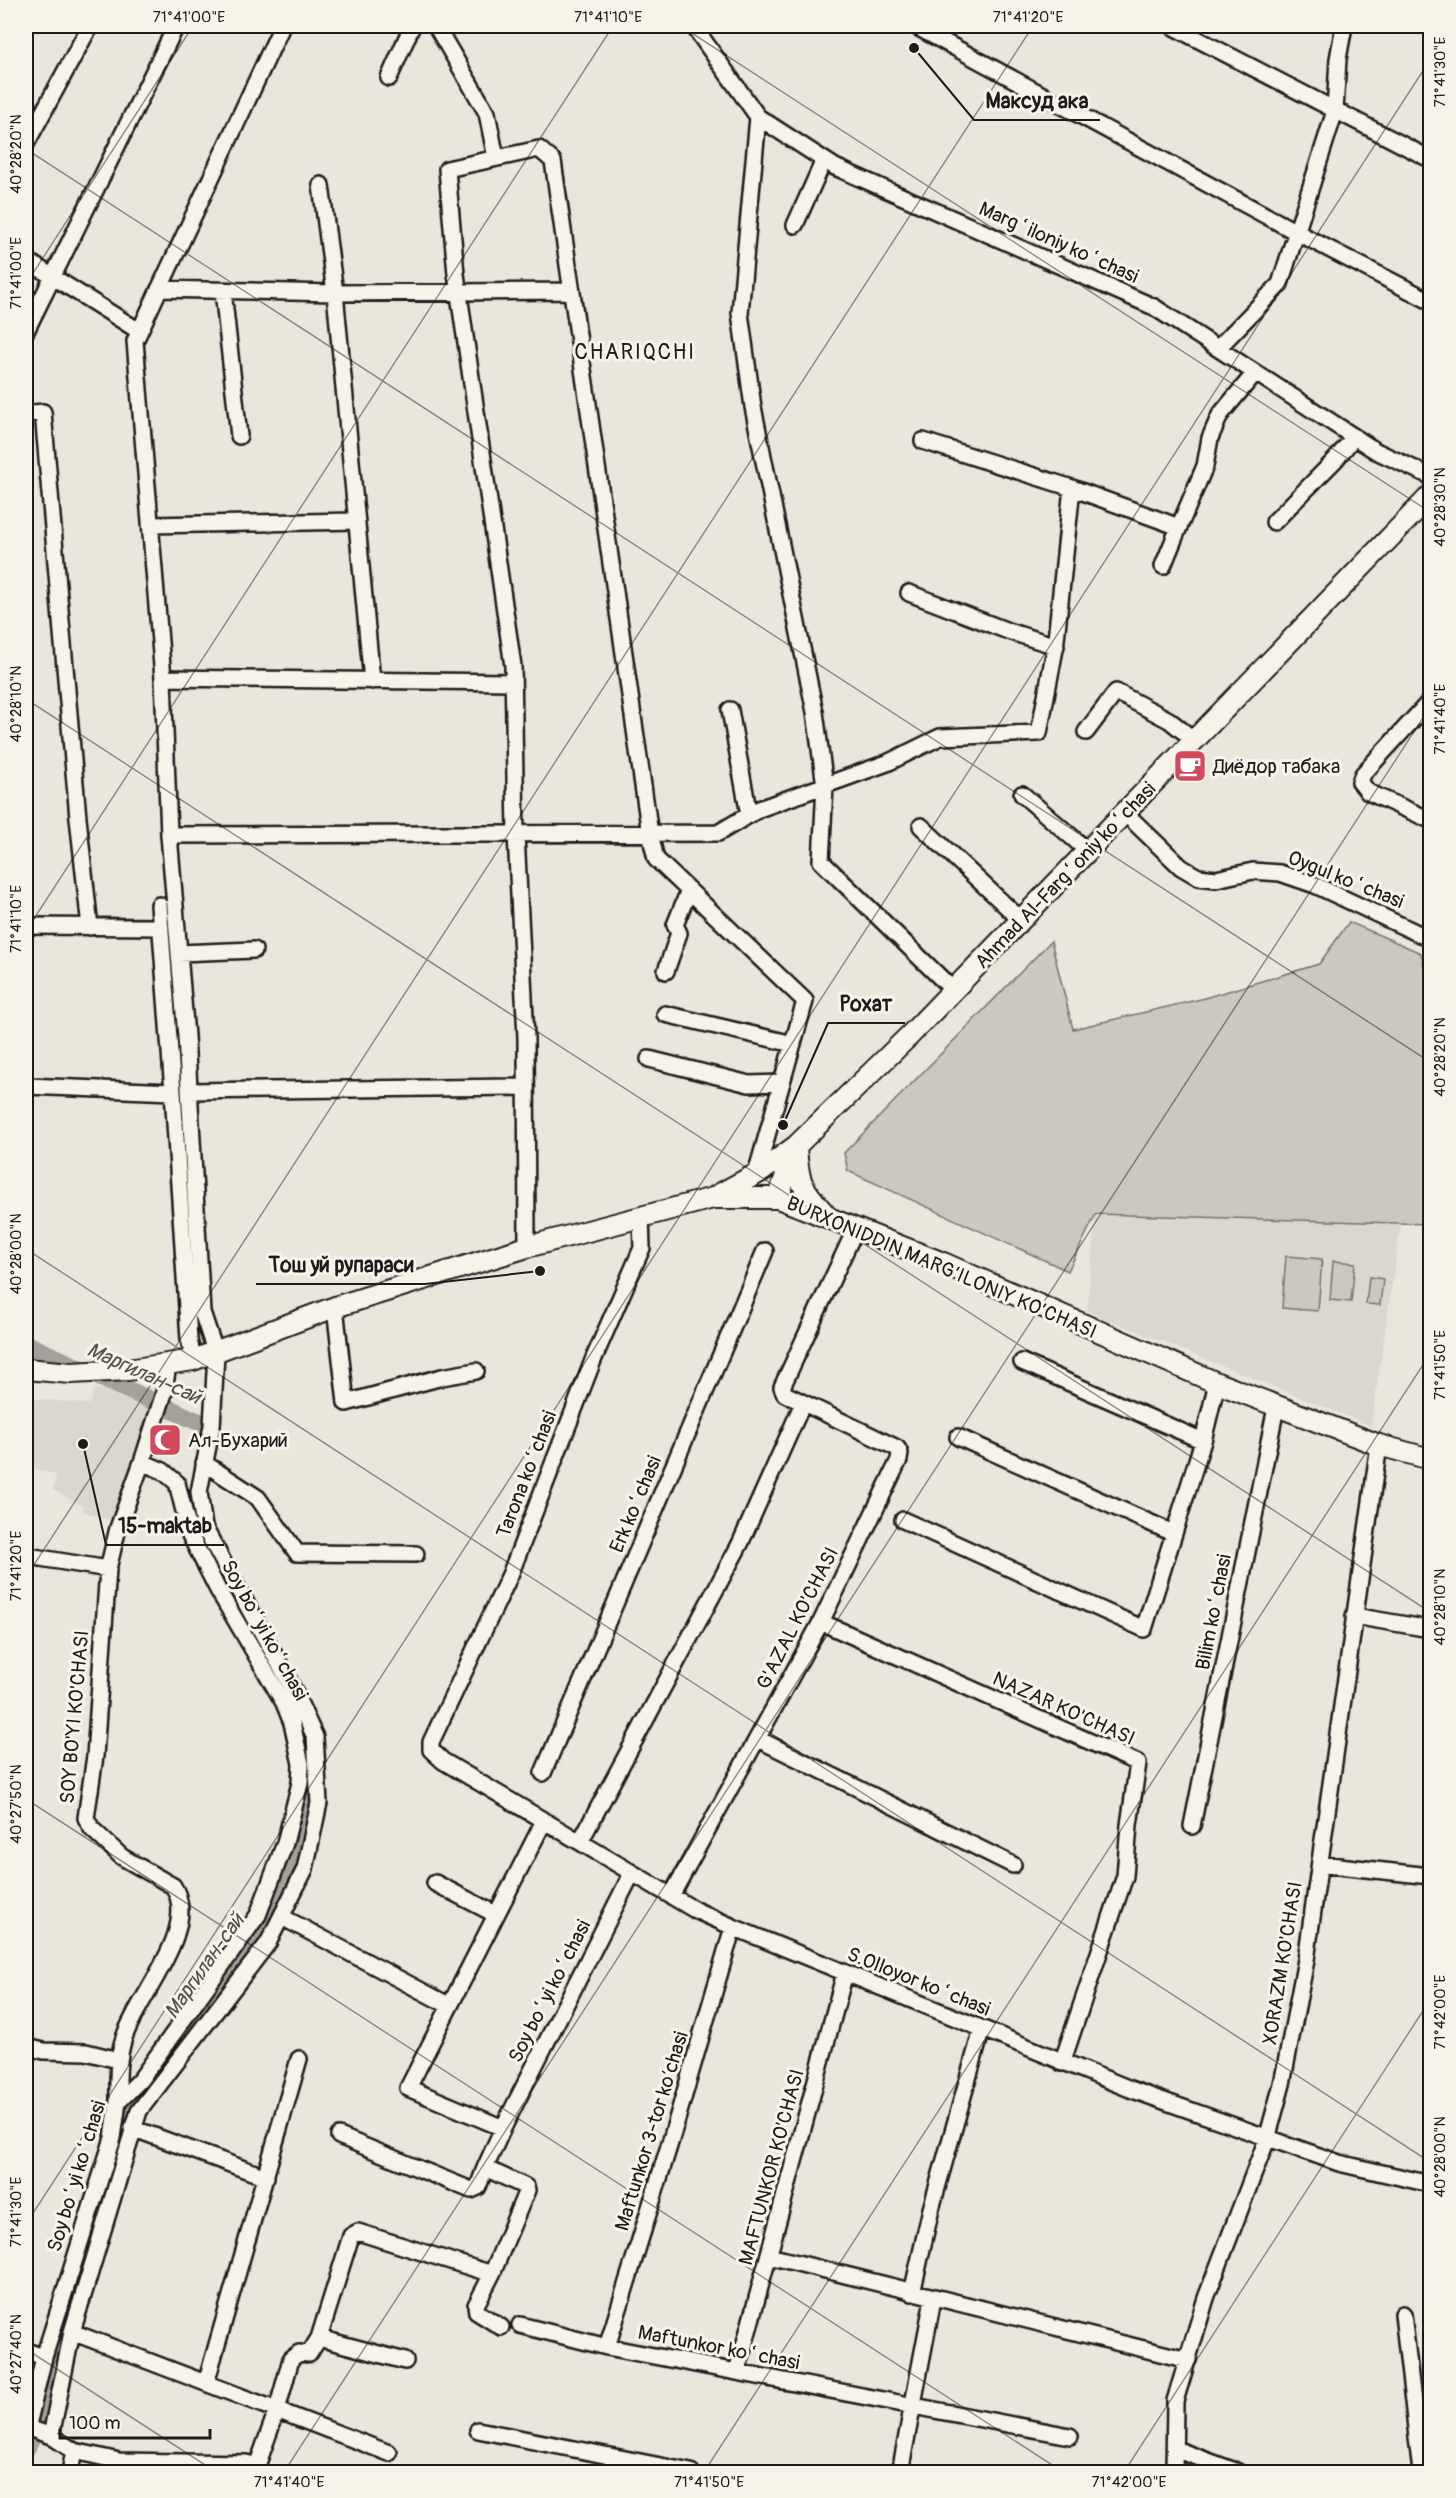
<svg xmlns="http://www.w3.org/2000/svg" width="1456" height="2498" viewBox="0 0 1456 2498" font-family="Pangolin,sans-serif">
<rect width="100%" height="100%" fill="#eae6dc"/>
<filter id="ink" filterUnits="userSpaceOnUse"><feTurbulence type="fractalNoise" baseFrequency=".0167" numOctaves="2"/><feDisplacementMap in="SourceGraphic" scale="12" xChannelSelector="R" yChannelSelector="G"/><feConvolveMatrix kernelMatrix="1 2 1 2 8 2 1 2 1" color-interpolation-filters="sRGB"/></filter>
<g filter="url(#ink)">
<path fill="#dad7ce" d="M1096 1214 1401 1223 1371 1426 1087 1311Z
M94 1389 149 1392V1421L112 1521 83 1511 84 1507 53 1490 56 1475 26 1466V1398L90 1404Z"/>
<path fill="#ccc8c0" stroke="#74726e" stroke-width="1.5" d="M1349 922 1421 953 1430 990V1224L1096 1214 1068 1271 848 1171 844 1153 1051 941 1073 1029 1201 999 1319 964Z
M1286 1256 1322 1259 1318 1311 1282 1308Z
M1333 1261 1355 1263 1351 1302 1330 1300Z
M1369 1277 1383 1279 1380 1305 1366 1304Z"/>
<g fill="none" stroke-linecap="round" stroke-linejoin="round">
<path stroke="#a3a19a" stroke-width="18" d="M26 1344 210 1427 206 1445
M114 2155 132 2103 258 1933 293 1854 306 1793 304 1723 296 1710
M26 2449 41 2421 63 2329 98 2210"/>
<g stroke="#1c1c1c" stroke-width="20">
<path id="minor" d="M436 26 487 113 496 158
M700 26 697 31 758 117 835 167 1154 307 1376 451 1430 476
M915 26 1298 233 1430 301
M1172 26 1430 159
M389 78 412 26
M758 117 740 313 753 407 815 712 825 786 821 861 953 990
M26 144 90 26
M321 185 335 293 372 681
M795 225 824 160
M26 260 139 331
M159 289 335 293 572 291
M223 291 239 436
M26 331 176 26
M1218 348 1280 284 1335 111 1338 59 1344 26
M26 414 43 412 78 818 90 927
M923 441 1072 488 1179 527 1205 466 1210 438 1220 415 1255 373
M1274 522 1336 459 1354 437
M150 525 357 521
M1163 566 1179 527
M909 593 1008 631 1056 646
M163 678 513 682
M1430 701 1363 774 1360 782 1368 792 1430 820
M730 710 749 815
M1086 732 1116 692 1169 720 1194 740
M1022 794 1088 851
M1125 813 1181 867 1198 877 1216 879 1253 871 1280 873 1315 885 1430 939
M921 826 1021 920
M169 835 718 833 759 809 887 763 940 737 1039 733 1055 649 1072 488
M26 926 161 927
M179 953 254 950
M666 971 679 933 675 925 689 890
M665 1014 793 1044
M649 1059 749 1084 782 1083
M26 1086 173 1092 159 905
M189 1091 525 1087
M173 1092 189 1339 193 1360
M641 1217 642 1248 594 1358 510 1575 431 1742V1750L443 1761 695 1910 733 1927 1130 2089 1339 2163 1430 2184
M527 1247 526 1038 516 834 513 666 456 274 447 169 539 149 553 161 650 834 656 859 805 1001 756 1174
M335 1307 346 1403 442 1377 476 1371
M1022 1362 1203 1441
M958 1437 1173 1533
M204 1463 258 1498 297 1553 416 1554
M903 1520 1144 1629 1203 1441 1217 1383
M26 1559 28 1556 108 1569
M1354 1616 1430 1629
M821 1622 1138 1763 1129 1825 1125 1876 1062 2063
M758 1739 1013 1865
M543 1773 765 1251
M1192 1826 1276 1407
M580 1842 740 1544 803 1403
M1320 1864 1430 1876
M435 1883 495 1914
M671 1896 821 1622 899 1460 900 1453 897 1448 785 1394 782 1387 856 1228
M282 1917 448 2005
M26 2047 44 2051 86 2052 118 2060
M118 2102C118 2080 117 2059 124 2038 137 1997 201 1928 173 1886L122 1857 92 1829 86 1818 95 1756 108 1569 118 1528 142 1462
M132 2128 266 2177
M503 2128 632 1873
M339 2136 471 2190 478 2187 485 2168
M769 2256 1188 2360
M492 2274 476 2305 477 2312 501 2327
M912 2293 931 2209 982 2029
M1403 2314 1421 2472
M520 2325 607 2347 1070 2436
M72 2332 389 2453
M319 2338 405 2361
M607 2347 673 2133 733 1927
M26 2351 44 2357
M737 2372 845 1973
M206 2383 299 2059
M478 2430 691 2472
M51 2436 72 2332 139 2111 268 1943 305 1869 319 1803 315 1737 292 1687 204 1527 199 1492 212 1426 216 1354 202 1312 186 1036 169 835 163 678 135 341 282 26
M1175 2449 1238 2472
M74 2451 119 2461 246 2463 257 2466 261 2472
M257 2466 277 2410 291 2359 299 2353 309 2354 319 2338 351 2236 358 2232 492 2274 527 2190 526 2187 485 2168 503 2128 408 2088 544 1821
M70 2472 74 2451 51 2436 29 2428 28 2425 44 2357 113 2138 118 2102 140 2080 258 1915 285 1843 300 1783 301 1764 292 1723 284 1703 218 1590 190 1535 177 1483 163 1471 142 1462 164 1393 168 1364
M900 2472 933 2299
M1174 2472 1175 2401 1206 2298 1267 2139 1282 2084 1306 1960 1379 1445"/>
</g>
<g stroke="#1c1c1c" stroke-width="24">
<path id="major" d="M716 1196 762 1171 796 1146C798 1182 801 1187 825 1214
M778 1198 796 1146 910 1035 1430 496
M26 1369 71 1373 128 1370 193 1360 335 1307 527 1247 713 1198H778L943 1263 1217 1383 1379 1445 1430 1459"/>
</g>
<use href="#minor" stroke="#f7f3e8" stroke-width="15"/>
<use href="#major" stroke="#f7f3e8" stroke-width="20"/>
</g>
</g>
<path fill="none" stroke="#1c1c1c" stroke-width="1.5" stroke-opacity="0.45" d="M681 26 1430 512M26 149 1430 1062M26 284 193 26M26 699 1430 1612M26 931 613 26M26 1249 1430 2162M26 1577 1033 26M26 1799 1063 2472M26 2224 1430 60M26 2349 216 2472M284 2472 1430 707M704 2472 1430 1354M1124 2472 1430 2000"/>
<defs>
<g id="cafe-square" transform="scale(1.725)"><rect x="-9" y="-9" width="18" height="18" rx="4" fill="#d1495b" stroke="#f7f3e8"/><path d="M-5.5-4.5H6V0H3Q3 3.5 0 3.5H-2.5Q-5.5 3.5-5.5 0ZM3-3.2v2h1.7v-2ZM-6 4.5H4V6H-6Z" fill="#fff"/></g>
<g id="mosque-square" transform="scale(1.725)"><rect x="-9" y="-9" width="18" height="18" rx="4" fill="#d1495b" stroke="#f7f3e8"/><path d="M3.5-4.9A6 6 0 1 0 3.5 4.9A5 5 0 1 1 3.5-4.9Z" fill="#fff"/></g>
</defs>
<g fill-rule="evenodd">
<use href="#cafe-square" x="1190" y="766"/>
<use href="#mosque-square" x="165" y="1440"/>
</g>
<g text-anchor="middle" stroke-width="6" stroke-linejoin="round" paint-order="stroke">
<g font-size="20" fill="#1c1c1c" stroke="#f7f3e8">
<text transform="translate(1059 242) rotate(24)" y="7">Margʻiloniy koʻchasi</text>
<text transform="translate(1065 875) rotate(-46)" y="7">Ahmad Al-Fargʻoniy koʻchasi</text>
<text transform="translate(1346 879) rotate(22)" y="7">Oygul koʻchasi</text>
<text transform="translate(942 1267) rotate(23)" y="7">BURXONIDDIN MARG’ILONIY KO’CHASI</text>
<text transform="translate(526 1474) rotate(-69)" y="7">Tarona koʻchasi</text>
<text transform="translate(635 1504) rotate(-67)" y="7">Erk koʻchasi</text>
<text transform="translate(1213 1612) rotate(-79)" y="7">Bilim koʻchasi</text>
<text transform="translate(797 1618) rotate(-63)" y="7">G'AZAL KO'CHASI</text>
<text transform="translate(265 1630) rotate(61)" y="7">Soy boʻyi koʻchasi</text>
<text transform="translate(1064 1708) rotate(24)" y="7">NAZAR KO'CHASI</text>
<text transform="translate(74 1717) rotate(-85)" y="7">SOY BO'YI KO'CHASI</text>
<text transform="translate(1282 1963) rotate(-81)" y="7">XORAZM KO'CHASI</text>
<text transform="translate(919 1981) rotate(22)" y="7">S.Olloyor koʻchasi</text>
<text transform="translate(549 1991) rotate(-63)" y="7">Soy boʻyi koʻchasi</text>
<text transform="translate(651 2131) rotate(-73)" y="7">Maftunkor 3-tor koʼchasi</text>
<text transform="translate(771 2167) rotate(-75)" y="7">MAFTUNKOR KO'CHASI</text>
<text transform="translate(76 2176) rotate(-73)" y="7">Soy boʻyi koʻchasi</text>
<text transform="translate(719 2347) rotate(11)" y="7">Maftunkor koʻchasi</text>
</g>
<g font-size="20" fill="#1c1c1c" stroke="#f7f3e8" text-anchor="start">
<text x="1213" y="773">Диёдор табака</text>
<text x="188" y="1447">Ал-Бухарий</text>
</g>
<g font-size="21" font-style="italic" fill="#52514e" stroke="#f7f3e8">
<text transform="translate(144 1373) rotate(24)" y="7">Маргилан-сай</text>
<text transform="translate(204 1966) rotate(-55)" y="7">Маргилан-сай</text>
</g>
<g font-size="22" letter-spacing="1.5" fill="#1c1c1c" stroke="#f7f3e8">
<text x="635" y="359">CHARIQCHI</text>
</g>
</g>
<path fill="none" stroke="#1c1c1c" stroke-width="2" d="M914 48L974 120H1100M783 1125L828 1023H905M540 1271L425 1284H256M83 1444L106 1545H224"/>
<g fill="#1c1c1c" stroke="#f7f3e8" stroke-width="2">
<circle cx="914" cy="48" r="6"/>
<circle cx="783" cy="1125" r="6"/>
<circle cx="540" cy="1271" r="6"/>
<circle cx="83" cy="1444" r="6"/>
</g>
<g font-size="21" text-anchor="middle" font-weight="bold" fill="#1c1c1c" stroke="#f7f3e8" stroke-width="6" stroke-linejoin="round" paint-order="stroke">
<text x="1037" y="108">Максуд ака</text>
<text x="866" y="1011">Рохат</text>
<text x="341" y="1272">Тош уй рупараси</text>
<text x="165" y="1533">15-maktab</text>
</g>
<rect width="1456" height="2498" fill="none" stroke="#f7f3e8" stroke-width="66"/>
<path d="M60 2429v9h150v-9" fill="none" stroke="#1c1c1c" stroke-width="3"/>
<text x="69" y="2429" font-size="18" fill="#1c1c1c" stroke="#f7f3e8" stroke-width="4.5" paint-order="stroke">100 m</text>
<rect x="33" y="33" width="1390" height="2432" fill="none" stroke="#1c1c1c" stroke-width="2"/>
<g font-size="15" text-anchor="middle" fill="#1c1c1c">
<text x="189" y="22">71°41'00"E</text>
<text x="608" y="22">71°41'10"E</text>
<text x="1028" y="22">71°41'20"E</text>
<text transform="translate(1440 72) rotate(-90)" y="5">71°41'30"E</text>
<text transform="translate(16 154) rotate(-90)" y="5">40°28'20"N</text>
<text transform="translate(16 273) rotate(-90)" y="5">71°41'00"E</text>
<text transform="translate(1440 507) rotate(-90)" y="5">40°28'30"N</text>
<text transform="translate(16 704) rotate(-90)" y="5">40°28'10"N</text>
<text transform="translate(1440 719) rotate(-90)" y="5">71°41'40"E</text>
<text transform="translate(16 919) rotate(-90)" y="5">71°41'10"E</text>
<text transform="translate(1440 1057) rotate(-90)" y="5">40°28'20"N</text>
<text transform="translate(16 1254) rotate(-90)" y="5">40°28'00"N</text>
<text transform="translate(1440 1365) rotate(-90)" y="5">71°41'50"E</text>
<text transform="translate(16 1566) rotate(-90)" y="5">71°41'20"E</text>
<text transform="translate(1440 1607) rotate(-90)" y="5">40°28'10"N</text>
<text transform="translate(16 1804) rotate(-90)" y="5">40°27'50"N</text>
<text transform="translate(1440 2012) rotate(-90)" y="5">71°42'00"E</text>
<text transform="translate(1440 2157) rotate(-90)" y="5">40°28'00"N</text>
<text transform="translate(16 2212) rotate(-90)" y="5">71°41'30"E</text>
<text transform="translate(16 2354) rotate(-90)" y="5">40°27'40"N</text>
<text x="289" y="2487">71°41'40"E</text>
<text x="709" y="2487">71°41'50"E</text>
<text x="1129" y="2487">71°42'00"E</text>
</g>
</svg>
